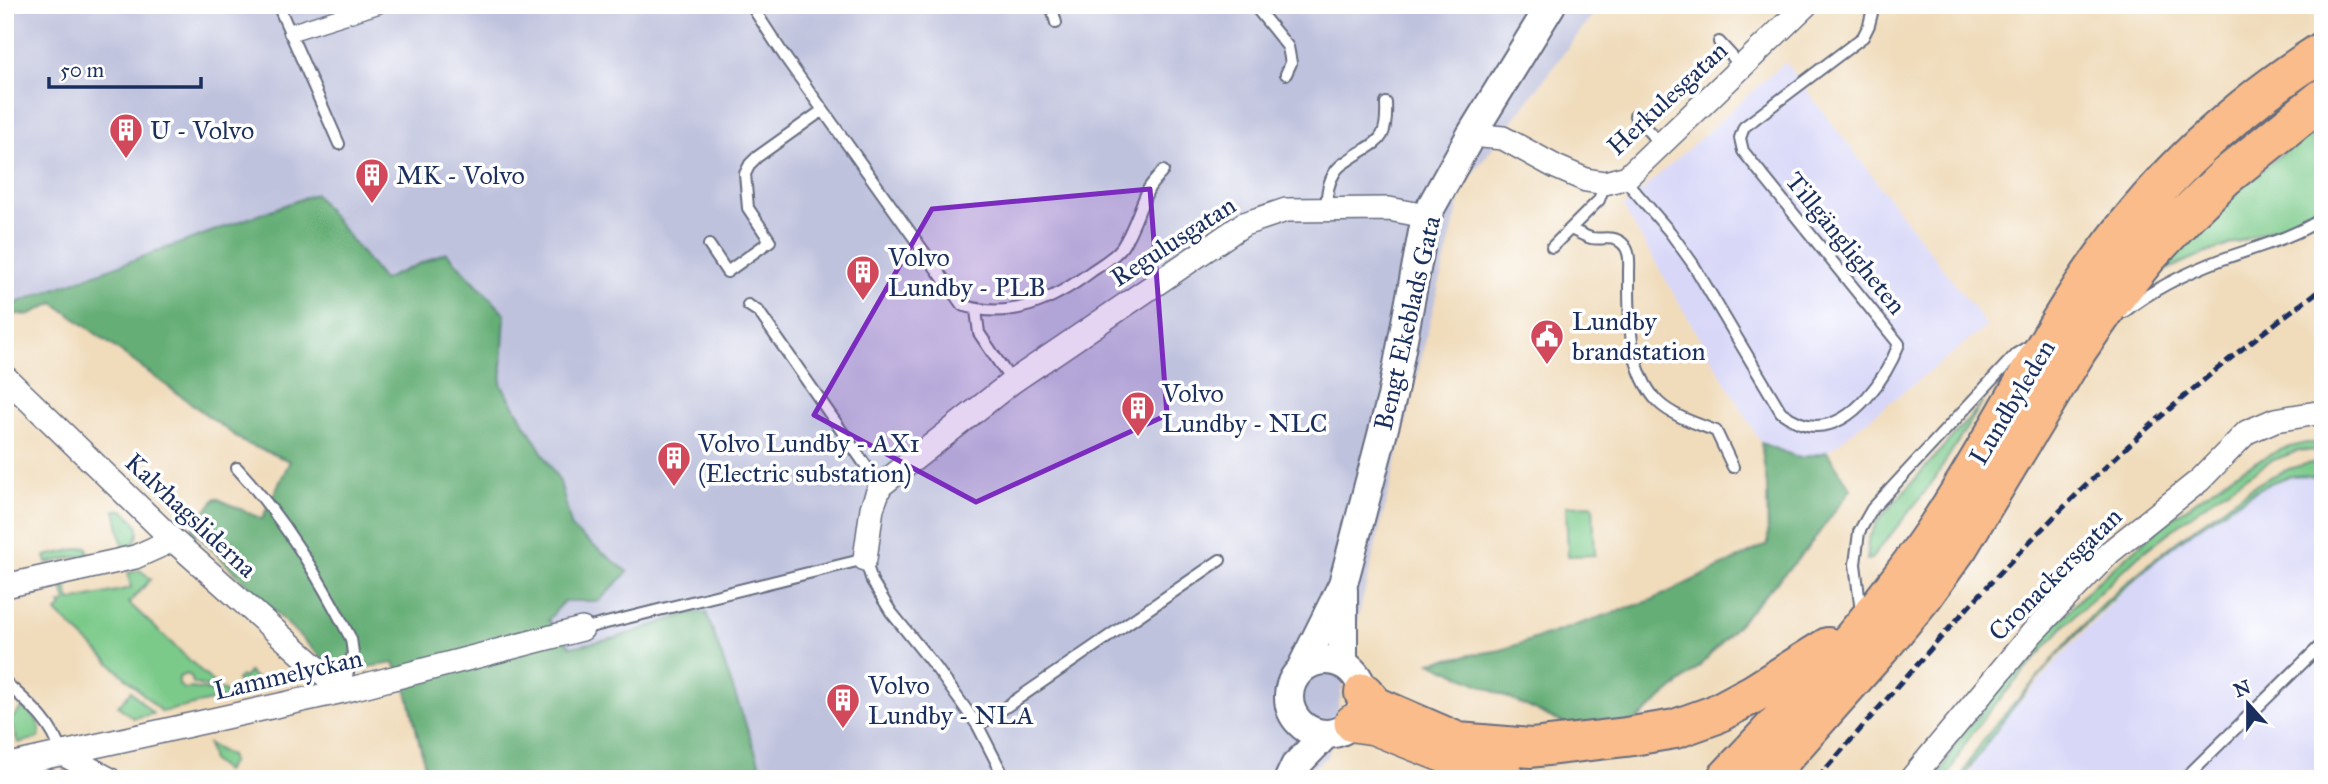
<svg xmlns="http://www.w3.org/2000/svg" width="2328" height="784" viewBox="0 0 2328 784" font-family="'IM FELL Great Primer',serif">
<rect width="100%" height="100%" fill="#fff"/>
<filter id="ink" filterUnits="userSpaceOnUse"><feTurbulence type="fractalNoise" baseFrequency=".0143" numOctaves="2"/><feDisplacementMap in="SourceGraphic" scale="14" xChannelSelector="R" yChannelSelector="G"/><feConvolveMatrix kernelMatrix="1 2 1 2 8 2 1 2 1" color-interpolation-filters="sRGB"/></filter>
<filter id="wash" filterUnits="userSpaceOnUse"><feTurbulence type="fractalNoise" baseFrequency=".00686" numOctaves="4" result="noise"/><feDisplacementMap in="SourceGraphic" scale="28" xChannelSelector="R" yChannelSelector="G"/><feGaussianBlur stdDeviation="1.57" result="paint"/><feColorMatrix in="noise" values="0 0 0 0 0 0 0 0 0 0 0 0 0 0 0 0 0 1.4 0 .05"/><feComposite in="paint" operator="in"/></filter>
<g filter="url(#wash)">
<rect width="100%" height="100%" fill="#f0dcbb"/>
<path fill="#d8d7f8" d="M1785 62 1987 326 1827 452 1800 458 1761 443 1623 207Z
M2323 465V779H1966L1980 754 2006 718 2064 653 2118 596 2160 557 2196 528 2263 483Z"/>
<path fill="#bfc2dd" d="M5 5H1600L1463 187 1347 663 1328 757 1294 779H765L731 680 616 638 570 647 548 620 564 601H599L628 572 572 529 560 482 501 384 505 313 383 280 315 194 5 307Z"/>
<path fill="#7cca8a" stroke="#4c7c74" stroke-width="2" d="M2323 130V197L2315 206 2293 222 2190 259 2158 274 2196 224 2305 135 2311 136Z
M1983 402 1929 487 1871 559 1867 560 1868 540 1877 522Z
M2306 443H2323V450L2298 451 2271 461 2215 497 2138 556 2066 624 1984 717 1965 744 1946 779H1938L1958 740 2033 649 2089 589 2168 521 2235 473 2279 450Z
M2312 463 2323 464V481C2292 464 2254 491 2229 507 2130 570 2031 674 1967 772L1973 778 1961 779C1976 743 2005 714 2031 685 2053 659 2075 633 2098 609 2135 573 2176 541 2218 511 2247 490 2275 469 2312 463Z
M1593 505 1595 555 1568 556 1566 506Z
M115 510H123C134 520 145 529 133 544L123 547Z
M87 547 89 554 47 563 45 556Z
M140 570 151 579 129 603 219 688H210L193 683 191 676 186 674 179 677V685L185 689C198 685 210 695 223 690L230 697 162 712 56 612 62 607 60 604 66 602 62 586H66L70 601 131 588 128 573Z
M249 672 267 689 249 693 237 680 241 676 244 678Z
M131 691 153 714 133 718 118 706Z
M23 707C33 716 45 724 38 738L18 743 13 727 8 722Z
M208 744 230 756 232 761 225 771 212 761Z"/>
<path fill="#65ae76" stroke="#406e6a" stroke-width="2" d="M315 194 383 280 446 252 505 314 501 384 560 482 572 529 628 572 599 601H564L548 620 571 647 616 638 686 614 706 612 765 779H428L407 691 394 663 336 672 191 529 216 498 262 519 290 461 245 443 54 303 28 315 5 313V307Z
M1761 443 1800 458 1827 452 1851 489 1807 549 1699 667 1633 723 1565 724 1430 662 1501 650 1652 600 1768 544 1767 485Z"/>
</g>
<g filter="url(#ink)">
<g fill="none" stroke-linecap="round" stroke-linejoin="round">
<path stroke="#c5b9a8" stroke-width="37" stroke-dasharray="37 18" stroke-linecap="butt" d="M5 771 70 779"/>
<g stroke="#666c7f" stroke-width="14">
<path id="service" d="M278 5 339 144
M751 5 785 57 962 305C1010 321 1054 300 1092 271 1102 264 1115 257 1122 247 1134 229 1139 208 1149 188 1153 182 1158 177 1163 171
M1254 5 1288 47 1291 63 1286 74
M1056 23 1053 12 1057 5
M1719 42 1742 67
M1635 116 1660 144
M1627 177 1632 188 1670 232 1693 264 1781 412C1792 420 1803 426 1816 426 1855 426 1887 375 1899 344L1743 151 1740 138 1744 127 1863 37 1869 25 1874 5
M1326 209C1327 196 1327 184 1335 172 1338 167 1342 164 1347 161 1376 140 1388 146 1386 103
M1571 229C1577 232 1584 236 1591 238 1601 240 1613 235 1622 243 1631 251 1629 263 1629 273 1629 315 1627 369 1658 402 1674 417 1696 423 1716 431L1733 467
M709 245 727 272 770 241 748 208 745 174 750 164 757 157 823 110
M1552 247 1599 200 1605 183
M748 305 759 312 880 486
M976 310 979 333 1012 382
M2124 312C2153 289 2188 272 2223 259 2257 247 2292 238 2323 218
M237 468C284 519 319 577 351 639L353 653 343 691
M1861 612 1855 564 1859 532 1872 509 2016 354 2029 346
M582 629 865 559 872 581 891 612 937 669 978 726 1005 779
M5 682C28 703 53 723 61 753
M978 726 1220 560
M2184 779 2323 643"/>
</g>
<g stroke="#666c7f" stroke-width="19">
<path id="pedestrian" d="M292 32 378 5"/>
</g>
<g stroke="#666c7f" stroke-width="26">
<path id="minor" d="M1471 135 1503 138 1556 167 1586 180 1605 183 1627 177 1806 5
M5 377 173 540 343 691
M865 559 872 508 880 486 1012 382 1244 224 1286 210 1389 209 1426 216
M5 586 135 557 173 540
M61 753 109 779
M5 766 343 691 582 629
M1911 779 2033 632 2110 552 2200 480 2247 432 2275 420 2317 413 2323 414"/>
</g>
<g stroke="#666c7f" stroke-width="32">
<path id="tertiary" d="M1289 697a37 37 0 1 1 74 0a37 37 0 1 1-74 0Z
M1343 663V590
M1301 669 1343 584 1392 397 1426 216 1471 135 1551 5
M1289 779 1295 766 1326 734"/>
</g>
<g stroke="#666c7f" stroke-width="40">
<path id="trunk" d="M1353 723 1374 726 1507 779"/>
</g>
<g stroke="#666c7f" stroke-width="42">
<path id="motorway" d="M1364 693 1375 706 1458 742 1531 748 1626 737 1675 729 1714 715 1753 694 1828 647
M1726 779C1800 701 1874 620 1934 532 1991 448 2034 357 2091 274 2152 185 2232 109 2323 51
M1764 779 1881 647 1923 596 1959 546 2078 349 2108 306 2148 256 2188 213 2225 177 2323 98"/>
</g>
<use href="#service" stroke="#fff" stroke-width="10"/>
<use href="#pedestrian" stroke="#fff" stroke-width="16"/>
<use href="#minor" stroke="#fff" stroke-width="23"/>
<use href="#tertiary" stroke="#fff" stroke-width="28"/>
<use href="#trunk" stroke="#f9bc8a" stroke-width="37"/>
<use href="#motorway" stroke="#f9bc8a" stroke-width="38"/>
<path stroke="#1b2f5e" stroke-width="5" stroke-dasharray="10 5" stroke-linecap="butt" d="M1817 779C1894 691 1970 601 2052 519 2135 435 2227 357 2323 288"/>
</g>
</g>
<path fill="#7b2cbf" fill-opacity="0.2" stroke="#7b2cbf" stroke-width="5" stroke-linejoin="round" d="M1150 189 1167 415 976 502 814 415 932 209Z"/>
<defs>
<g id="building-pin" transform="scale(1.75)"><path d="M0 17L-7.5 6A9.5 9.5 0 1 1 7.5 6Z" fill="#d1495b" stroke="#fff"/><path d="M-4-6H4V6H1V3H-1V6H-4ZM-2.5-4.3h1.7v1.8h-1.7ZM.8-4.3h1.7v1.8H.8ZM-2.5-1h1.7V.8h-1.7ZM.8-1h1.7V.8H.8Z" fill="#fff"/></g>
<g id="civic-pin" transform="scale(1.75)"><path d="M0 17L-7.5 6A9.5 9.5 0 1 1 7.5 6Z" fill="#d1495b" stroke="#fff"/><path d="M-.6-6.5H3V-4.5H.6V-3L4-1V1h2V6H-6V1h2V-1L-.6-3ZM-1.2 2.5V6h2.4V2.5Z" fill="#fff"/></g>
</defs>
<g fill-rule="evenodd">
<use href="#building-pin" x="126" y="130"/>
<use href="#building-pin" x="372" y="175"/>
<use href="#building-pin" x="863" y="272"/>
<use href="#civic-pin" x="1547" y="336"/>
<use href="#building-pin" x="1138" y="408"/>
<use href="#building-pin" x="674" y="458"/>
<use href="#building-pin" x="843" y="700"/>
</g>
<g text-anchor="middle" stroke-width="7" stroke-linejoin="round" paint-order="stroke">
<g font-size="26" fill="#1b2f5e" stroke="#fff">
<text transform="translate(1667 98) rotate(-43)" y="9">Herkulesgatan</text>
<text transform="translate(1173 241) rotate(-33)" y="9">Regulusgatan</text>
<text transform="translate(1846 243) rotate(51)" y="9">Tillgängligheten</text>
<text transform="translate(1407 323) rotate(-77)" y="9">Bengt Ekeblads Gata</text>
<text transform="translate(2012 402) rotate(-59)" y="9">Lundbyleden</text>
<text transform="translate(191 515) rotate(43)" y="9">Kalvhagsliderna</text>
<text transform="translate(2055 574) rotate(-45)" y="9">Cronackersgatan</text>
<text transform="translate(288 674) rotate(-13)" y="9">Lammelyckan</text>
</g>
<g font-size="26" fill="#1b2f5e" stroke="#fff" text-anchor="start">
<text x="150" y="139">U - Volvo</text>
<text x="396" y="184">MK - Volvo</text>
<text x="888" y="266">Volvo<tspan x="888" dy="30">Lundby - PLB</tspan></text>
<text x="1572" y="330">Lundby<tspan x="1572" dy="30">brandstation</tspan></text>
<text x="1162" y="402">Volvo<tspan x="1162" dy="30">Lundby - NLC</tspan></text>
<text x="698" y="452">Volvo Lundby - AX1<tspan x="698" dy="30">(Electric substation)</tspan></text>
<text x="868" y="694">Volvo<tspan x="868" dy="30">Lundby - NLA</tspan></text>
</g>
</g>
<rect width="2328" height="784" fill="none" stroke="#fff" stroke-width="28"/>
<g transform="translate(2248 704) rotate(339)" stroke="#ffffff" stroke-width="5" paint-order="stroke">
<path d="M0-5L12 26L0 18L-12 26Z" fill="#1b2f5e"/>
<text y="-10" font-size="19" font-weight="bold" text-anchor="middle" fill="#1b2f5e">N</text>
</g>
<path d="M49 77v10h152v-10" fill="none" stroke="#1b2f5e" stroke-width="3.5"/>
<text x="60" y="77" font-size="21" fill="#1b2f5e" stroke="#ffffff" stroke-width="5" paint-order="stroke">50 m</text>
</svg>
